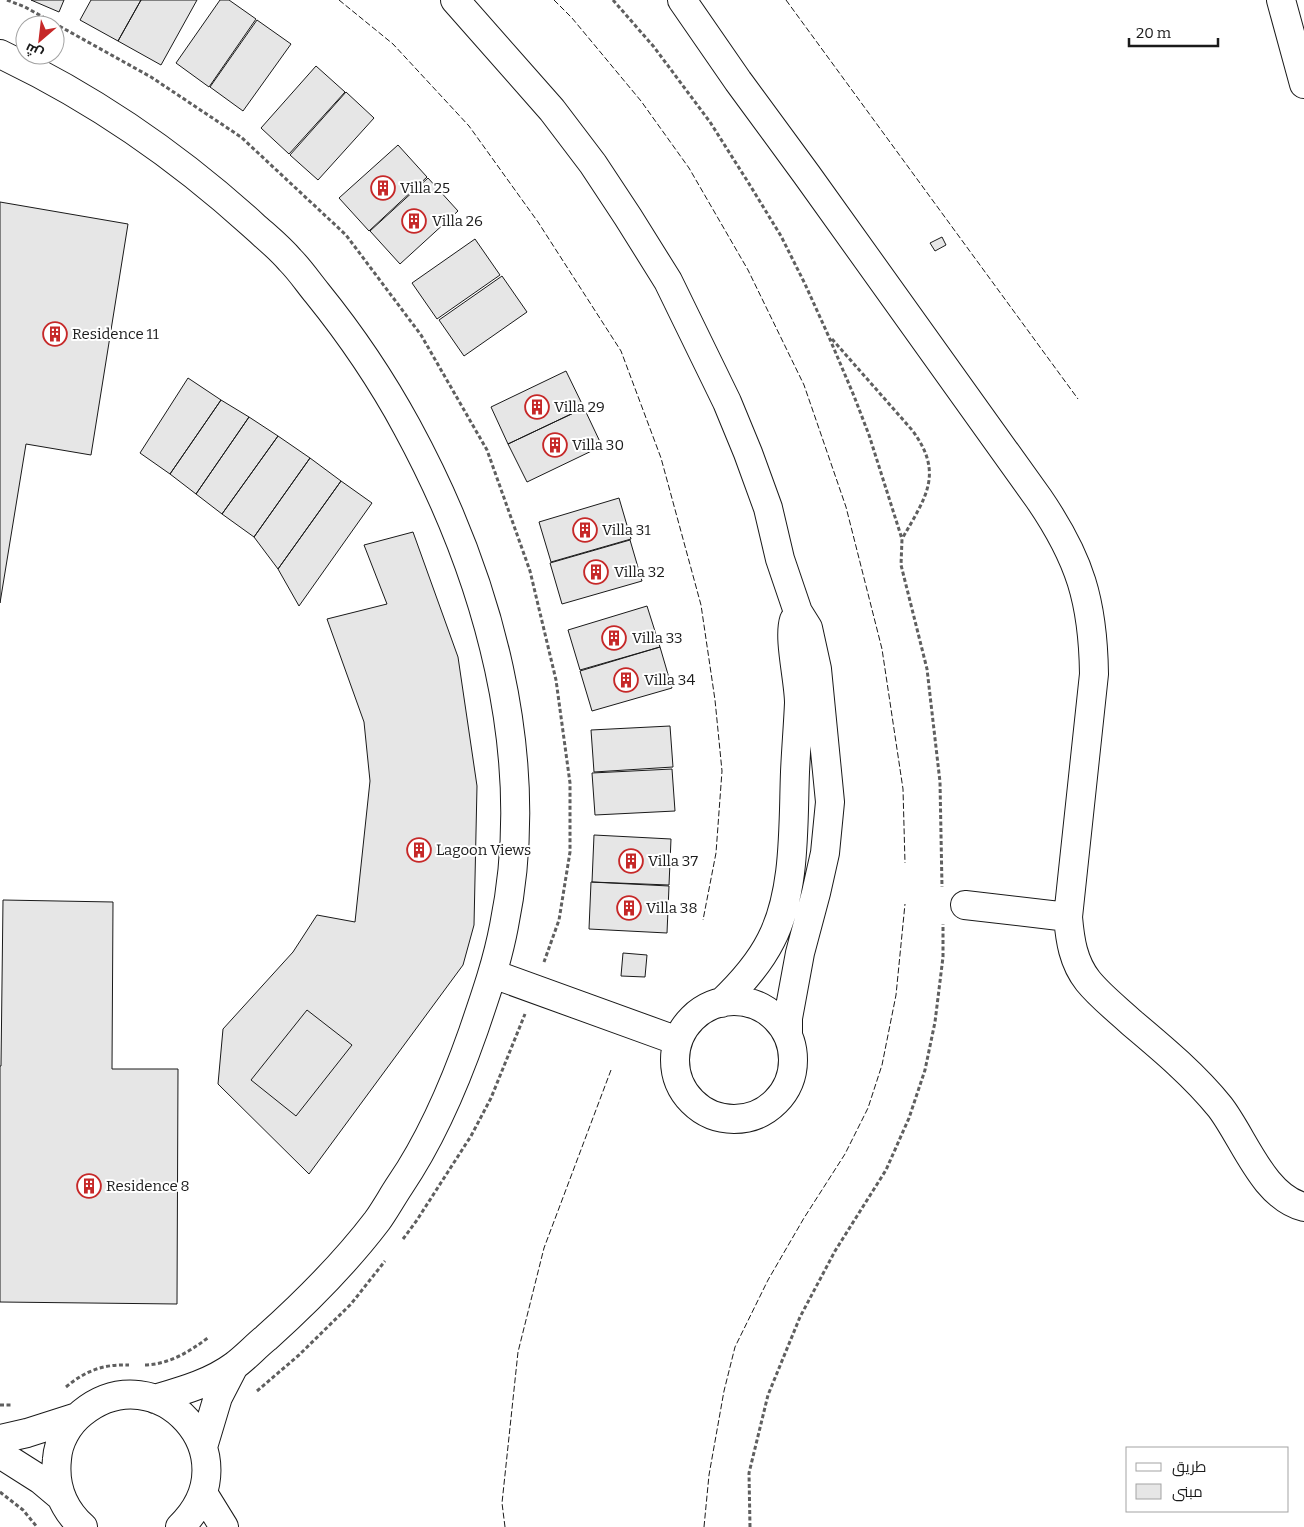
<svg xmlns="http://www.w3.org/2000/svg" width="1304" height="1527" viewBox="0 0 1304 1527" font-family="Bitter,Cairo,serif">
<rect width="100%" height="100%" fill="#fff"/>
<path fill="#e6e6e6" stroke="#1a1a1a" d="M31 0H64L59 12Z
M91 0H141L118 41 80 20Z
M141 0H197L161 65 118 41Z
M220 0H229L256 19 209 87 176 63Z
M257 20 291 44 243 111 210 87Z
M316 66 345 92 289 154 261 128Z
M346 92 374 118 318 180 290 155Z
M398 145 427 177 369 231 339 198Z
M428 178 458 211 400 264 370 231Z
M0 202 128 224 91 455 26 444 0 603Z
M942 237 946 245 935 251 930 243Z
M475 239 500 275 437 319 412 283Z
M502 276 527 312 464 356 439 320Z
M566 371 584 408 508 444 491 407Z
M188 378 221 400 170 474 140 453Z
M221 400 249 417 196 494 170 474Z
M584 408 602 446 527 482 508 444Z
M249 417 278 436 222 514 196 494Z
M278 436 310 458 254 537 222 514Z
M310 458 341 481 278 569 254 537Z
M341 481 372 503 299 606 278 569Z
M619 498 631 539 551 562 539 522Z
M413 532 458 657 477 786 474 925 463 965 309 1174 218 1084 223 1029 293 952 317 915 355 922 370 781 364 722 327 619 387 604 364 545Z
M630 540 642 581 562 604 550 563Z
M647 606 660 647 580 670 568 630Z
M660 647 672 688 592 711 580 671Z
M670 726 673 767 594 772 591 730Z
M672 769 675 811 595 815 592 773Z
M594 835 671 839 669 885 592 882Z
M591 882 669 886 667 933 589 929Z
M3 900 113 902 112 1069H178L177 1304 0 1302V1066H1Z
M623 953 647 955 645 977 621 976Z
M307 1010 352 1045 296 1116 251 1080Z"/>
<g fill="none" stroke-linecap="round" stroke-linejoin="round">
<g stroke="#1a1a1a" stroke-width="30">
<path id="minor" d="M455 0 552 110 593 164 628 217 668 281 727 402 748 453 768 508 780 559 798 612 808 628 817 669 830 802 825 853 816 893 800 953 788 1018V1036
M682 0 738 81 807 175 1039 499C1080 559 1093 601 1094 674L1068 917C1070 940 1073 962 1088 981 1101 997 1117 1009 1132 1023 1163 1049 1195 1076 1220 1107 1244 1138 1263 1197 1304 1207
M0 54C93 98 177 156 253 225 265 236 279 247 290 260 300 270 308 282 317 293 351 335 381 379 407 427 488 576 539 756 504 926 497 963 485 997 473 1032 454 1086 432 1138 400 1185 392 1197 385 1210 377 1221 345 1263 305 1303 266 1338 255 1347 245 1358 234 1366 211 1383 182 1391 155 1399
M965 905 1068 917
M493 974 678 1041
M675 1060a59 59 0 1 1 118 0a59 59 0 1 1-118 0Z
M721 1003C741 984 759 964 771 940 796 892 793 825 795 772 796 749 798 726 799 703 799 681 788 638 794 620
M0 1439 27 1433 77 1417
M203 1447 218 1397 234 1366
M0 1454 41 1480 60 1496
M203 1493 224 1527
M83 1527C63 1509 54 1486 57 1459 58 1442 68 1424 82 1413 157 1352 254 1456 180 1527"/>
</g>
<g stroke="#1a1a1a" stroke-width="30">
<path id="major" d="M1281 0 1304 84"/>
</g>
<path stroke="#5f5f5f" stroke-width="3" stroke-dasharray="4 2.5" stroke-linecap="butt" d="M7 0 25 7 151 77 241 137 346 235 421 335 487 450 530 571 556 680 570 783V852L559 920 544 962
M613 0 654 47 710 122 748 182 781 236 805 284 829 337 854 396 869 435 902 539 901 565 927 669 940 782 942 887
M832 339 912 430C945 474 925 498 902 539
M403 1239 417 1220 471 1136 491 1098 525 1014
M145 1365C170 1364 189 1352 209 1337
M66 1387C85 1371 103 1364 129 1365
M257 1391 299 1355 351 1304 385 1261
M0 1405H11
M0 1492 23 1510 37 1527
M750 1527 749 1473 768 1395 800 1317 835 1251 886 1170 909 1118 925 1070 935 1022 943 957V924"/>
<use href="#minor" stroke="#fff" stroke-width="28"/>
<use href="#major" stroke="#fff" stroke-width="28"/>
<path stroke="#1a1a1a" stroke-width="1" stroke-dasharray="6 2.5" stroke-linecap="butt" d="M339 0 393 44 469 126 538 222 621 351 661 458 701 605 715 700 722 771 716 853 703 920
M554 0 572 18 641 101 689 168 748 270 804 385 846 507 882 649 903 789 905 863
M786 0 1078 399
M505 1527 502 1503 518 1352 544 1248 611 1070
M704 1527 709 1475 724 1391 735 1347 768 1280 804 1218 845 1154 868 1108 882 1065 896 995 905 904"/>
</g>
<defs>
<g id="building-ring" transform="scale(1.25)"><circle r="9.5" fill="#fff" stroke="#c62828" stroke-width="1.5"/><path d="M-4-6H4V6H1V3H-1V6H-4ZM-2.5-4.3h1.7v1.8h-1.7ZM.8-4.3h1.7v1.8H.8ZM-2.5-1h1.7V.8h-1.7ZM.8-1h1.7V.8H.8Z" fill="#c62828"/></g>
</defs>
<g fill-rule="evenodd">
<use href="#building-ring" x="383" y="188"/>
<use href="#building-ring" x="414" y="221"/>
<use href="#building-ring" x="55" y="334"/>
<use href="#building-ring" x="537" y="407"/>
<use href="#building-ring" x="555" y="445"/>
<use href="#building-ring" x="585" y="530"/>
<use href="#building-ring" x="596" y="572"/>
<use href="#building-ring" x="614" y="638"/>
<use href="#building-ring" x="626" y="680"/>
<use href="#building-ring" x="419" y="850"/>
<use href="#building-ring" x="631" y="861"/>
<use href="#building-ring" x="629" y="908"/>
<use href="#building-ring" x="89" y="1186"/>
</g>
<g text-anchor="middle" stroke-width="4" stroke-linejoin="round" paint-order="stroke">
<g font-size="15" fill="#1a1a1a" stroke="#fff" text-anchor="start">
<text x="400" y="193">Villa 25</text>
<text x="432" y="226">Villa 26</text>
<text x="72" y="339">Residence 11</text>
<text x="554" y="412">Villa 29</text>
<text x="572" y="450">Villa 30</text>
<text x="602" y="535">Villa 31</text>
<text x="614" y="577">Villa 32</text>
<text x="632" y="643">Villa 33</text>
<text x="644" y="685">Villa 34</text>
<text x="436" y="855">Lagoon Views</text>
<text x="648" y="866">Villa 37</text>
<text x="646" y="913">Villa 38</text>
<text x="106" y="1191">Residence 8</text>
</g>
</g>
<rect x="1126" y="1447" width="162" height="65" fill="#ffffff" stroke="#a3a3a3"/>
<rect x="1136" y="1463" width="25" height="8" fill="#ffffff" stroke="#a3a3a3"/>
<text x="1172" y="1472" font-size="15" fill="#1a1a1a">طريق</text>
<rect x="1136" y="1484" width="25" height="15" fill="#e6e6e6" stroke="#a3a3a3"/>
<text x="1172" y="1497" font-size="15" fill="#1a1a1a">مبنى</text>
<g transform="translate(40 40) rotate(208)"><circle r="24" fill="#ffffff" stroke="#a3a3a3"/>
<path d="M0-4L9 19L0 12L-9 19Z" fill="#c62828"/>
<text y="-8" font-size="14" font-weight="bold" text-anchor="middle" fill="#1a1a1a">ش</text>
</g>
<path d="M1129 38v8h89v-8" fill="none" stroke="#1a1a1a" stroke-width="2.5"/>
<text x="1136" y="38" font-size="15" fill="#1a1a1a" stroke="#ffffff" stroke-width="4" paint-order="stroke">20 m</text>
</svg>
